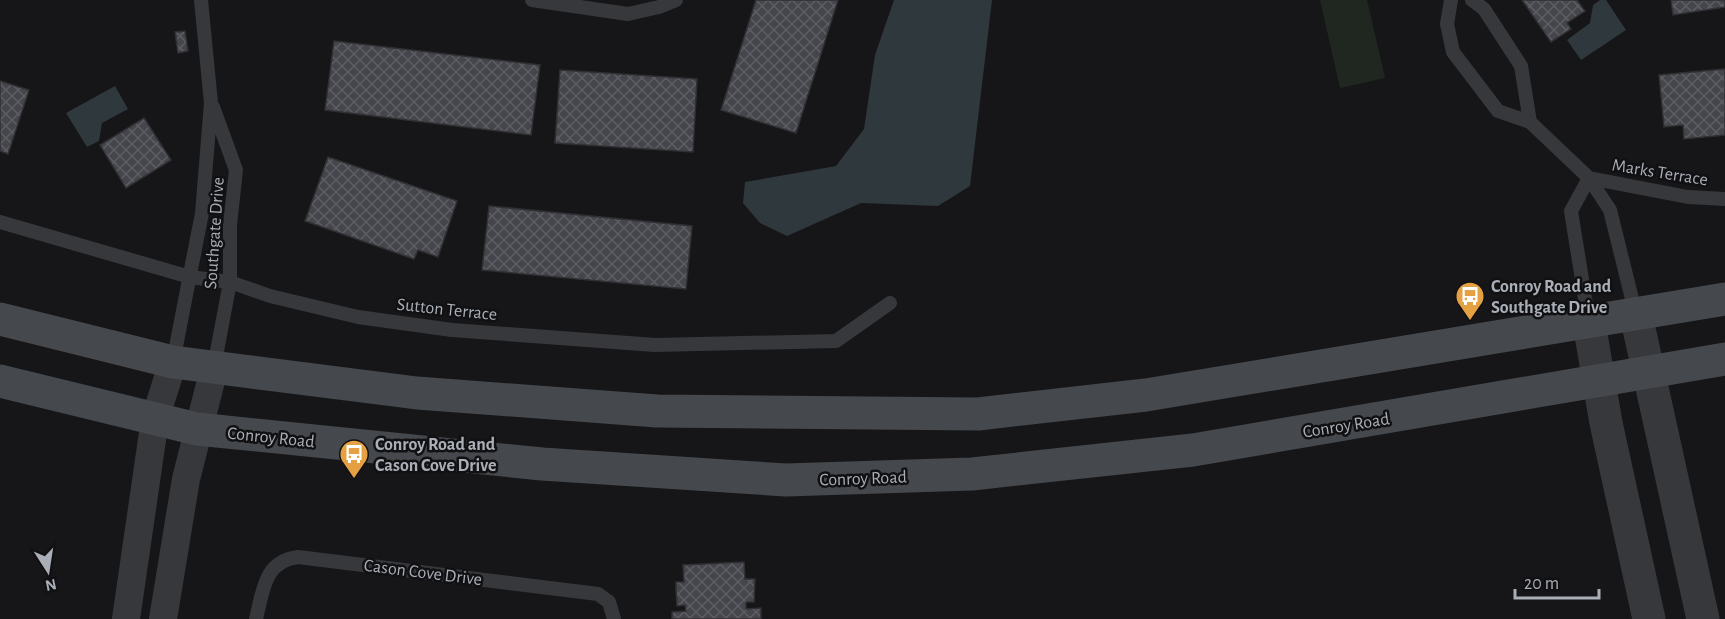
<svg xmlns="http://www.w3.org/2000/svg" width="1725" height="619" viewBox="0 0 1725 619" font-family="'Alegreya Sans',sans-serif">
<defs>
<pattern id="building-cross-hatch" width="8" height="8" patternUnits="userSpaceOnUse" patternTransform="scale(1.5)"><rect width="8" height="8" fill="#45464b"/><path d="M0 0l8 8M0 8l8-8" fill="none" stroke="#5d5e63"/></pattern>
</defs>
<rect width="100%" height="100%" fill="#161618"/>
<path fill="#202721" d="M1320 0H1367L1385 78 1340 88Z"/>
<path fill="#2f383d" d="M894 0H992L970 186 938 206 861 203 787 236 760 223 743 203 745 182 836 166 864 129 875 55Z
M1600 0H1606L1626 30 1581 60 1567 40 1590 23 1593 5Z
M115 86 128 109 102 123 99 141 87 147 66 113Z"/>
<path fill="url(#building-cross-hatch)" stroke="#303034" stroke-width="1.5" d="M756 0H838L796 133 721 110Z
M1522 0H1577L1585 11 1567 23 1571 29 1551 42Z
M1671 0H1725V7L1673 15Z
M185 31 188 51 178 53 175 32Z
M334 41 540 65 531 135 325 110Z
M1725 69V135L1684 139 1683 125 1664 127 1659 75Z
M560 70 697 79 693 152 555 143Z
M0 81 29 90 8 154 0 151Z
M144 118 171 160 126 188 100 145Z
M328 157 457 201 438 257 418 250 414 259 305 221Z
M489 206 692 226 686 289 482 270Z
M744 562 745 579H755L754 602H746V609L761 608V619H672V612L686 611 685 605 677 606 676 590V582H684L683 565Z"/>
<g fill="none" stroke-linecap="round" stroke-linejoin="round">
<path stroke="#37383c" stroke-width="14" d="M532 0 628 14 659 7 676 0
M1451 0 1447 24 1453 52 1498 111 1530 122 1589 178 1610 210 1636 315
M1472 0 1484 9 1521 66 1530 122
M213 107 236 170 230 225V282L214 367
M1589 178 1688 197 1725 199
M0 222 190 277 230 282 270 296 358 317 452 330 655 345 836 341 890 303
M1589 323 1571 211 1589 178
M173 362 202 213 211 103 201 0
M256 619C263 591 264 561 298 557L598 594 609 602 614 619"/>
<path stroke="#37383c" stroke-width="28" d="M126 619 155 419 173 362
M163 619 186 479 214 369"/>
<path stroke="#37383c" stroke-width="33" d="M1636 315 1703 619
M1589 323 1606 423 1649 619"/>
<path stroke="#45484c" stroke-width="33" d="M0 319 173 362 417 393 657 411 978 414 1146 395 1725 299
M0 381 197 429 542 464 786 480 972 474 1193 450 1725 359"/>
</g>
<defs>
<g id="bus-pin" transform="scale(1.5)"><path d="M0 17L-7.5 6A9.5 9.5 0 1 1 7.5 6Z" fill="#e5a041" stroke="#111113"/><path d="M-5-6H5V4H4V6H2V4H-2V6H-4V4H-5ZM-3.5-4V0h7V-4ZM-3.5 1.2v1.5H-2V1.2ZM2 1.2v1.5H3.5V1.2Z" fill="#fff"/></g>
</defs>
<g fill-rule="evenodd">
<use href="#bus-pin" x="1470" y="296"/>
<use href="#bus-pin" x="354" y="454"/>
</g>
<g text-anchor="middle" stroke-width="5" stroke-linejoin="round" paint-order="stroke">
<g font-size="18" fill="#a9aeb7" stroke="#111113">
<text transform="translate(1660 172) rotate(9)" y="6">Marks Terrace</text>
<text transform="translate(214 233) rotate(-86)" y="6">Southgate Drive</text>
<text transform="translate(447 309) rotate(6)" y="6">Sutton Terrace</text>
<text transform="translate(1346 425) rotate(-9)" y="6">Conroy Road</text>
<text transform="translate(271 437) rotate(6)" y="6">Conroy Road</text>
<text transform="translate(863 478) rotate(-2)" y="6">Conroy Road</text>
<text transform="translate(423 572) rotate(7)" y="6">Cason Cove Drive</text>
</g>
<g font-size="18" font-weight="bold" fill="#a9aeb7" stroke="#111113" text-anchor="start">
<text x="1491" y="292">Conroy Road and<tspan x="1491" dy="21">Southgate Drive</tspan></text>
<text x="375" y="450">Conroy Road and<tspan x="375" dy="21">Cason Cove Drive</tspan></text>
</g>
</g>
<g transform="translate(48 571) rotate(168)" stroke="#111113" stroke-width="4.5" paint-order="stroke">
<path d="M0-4.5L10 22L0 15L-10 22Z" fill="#a9aeb7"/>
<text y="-9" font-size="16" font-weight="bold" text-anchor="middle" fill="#a9aeb7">N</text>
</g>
<path d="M1515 589v9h84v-9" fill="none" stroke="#a9aeb7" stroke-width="3"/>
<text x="1524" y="589" font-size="18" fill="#a9aeb7" stroke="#111113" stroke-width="4.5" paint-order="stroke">20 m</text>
</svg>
